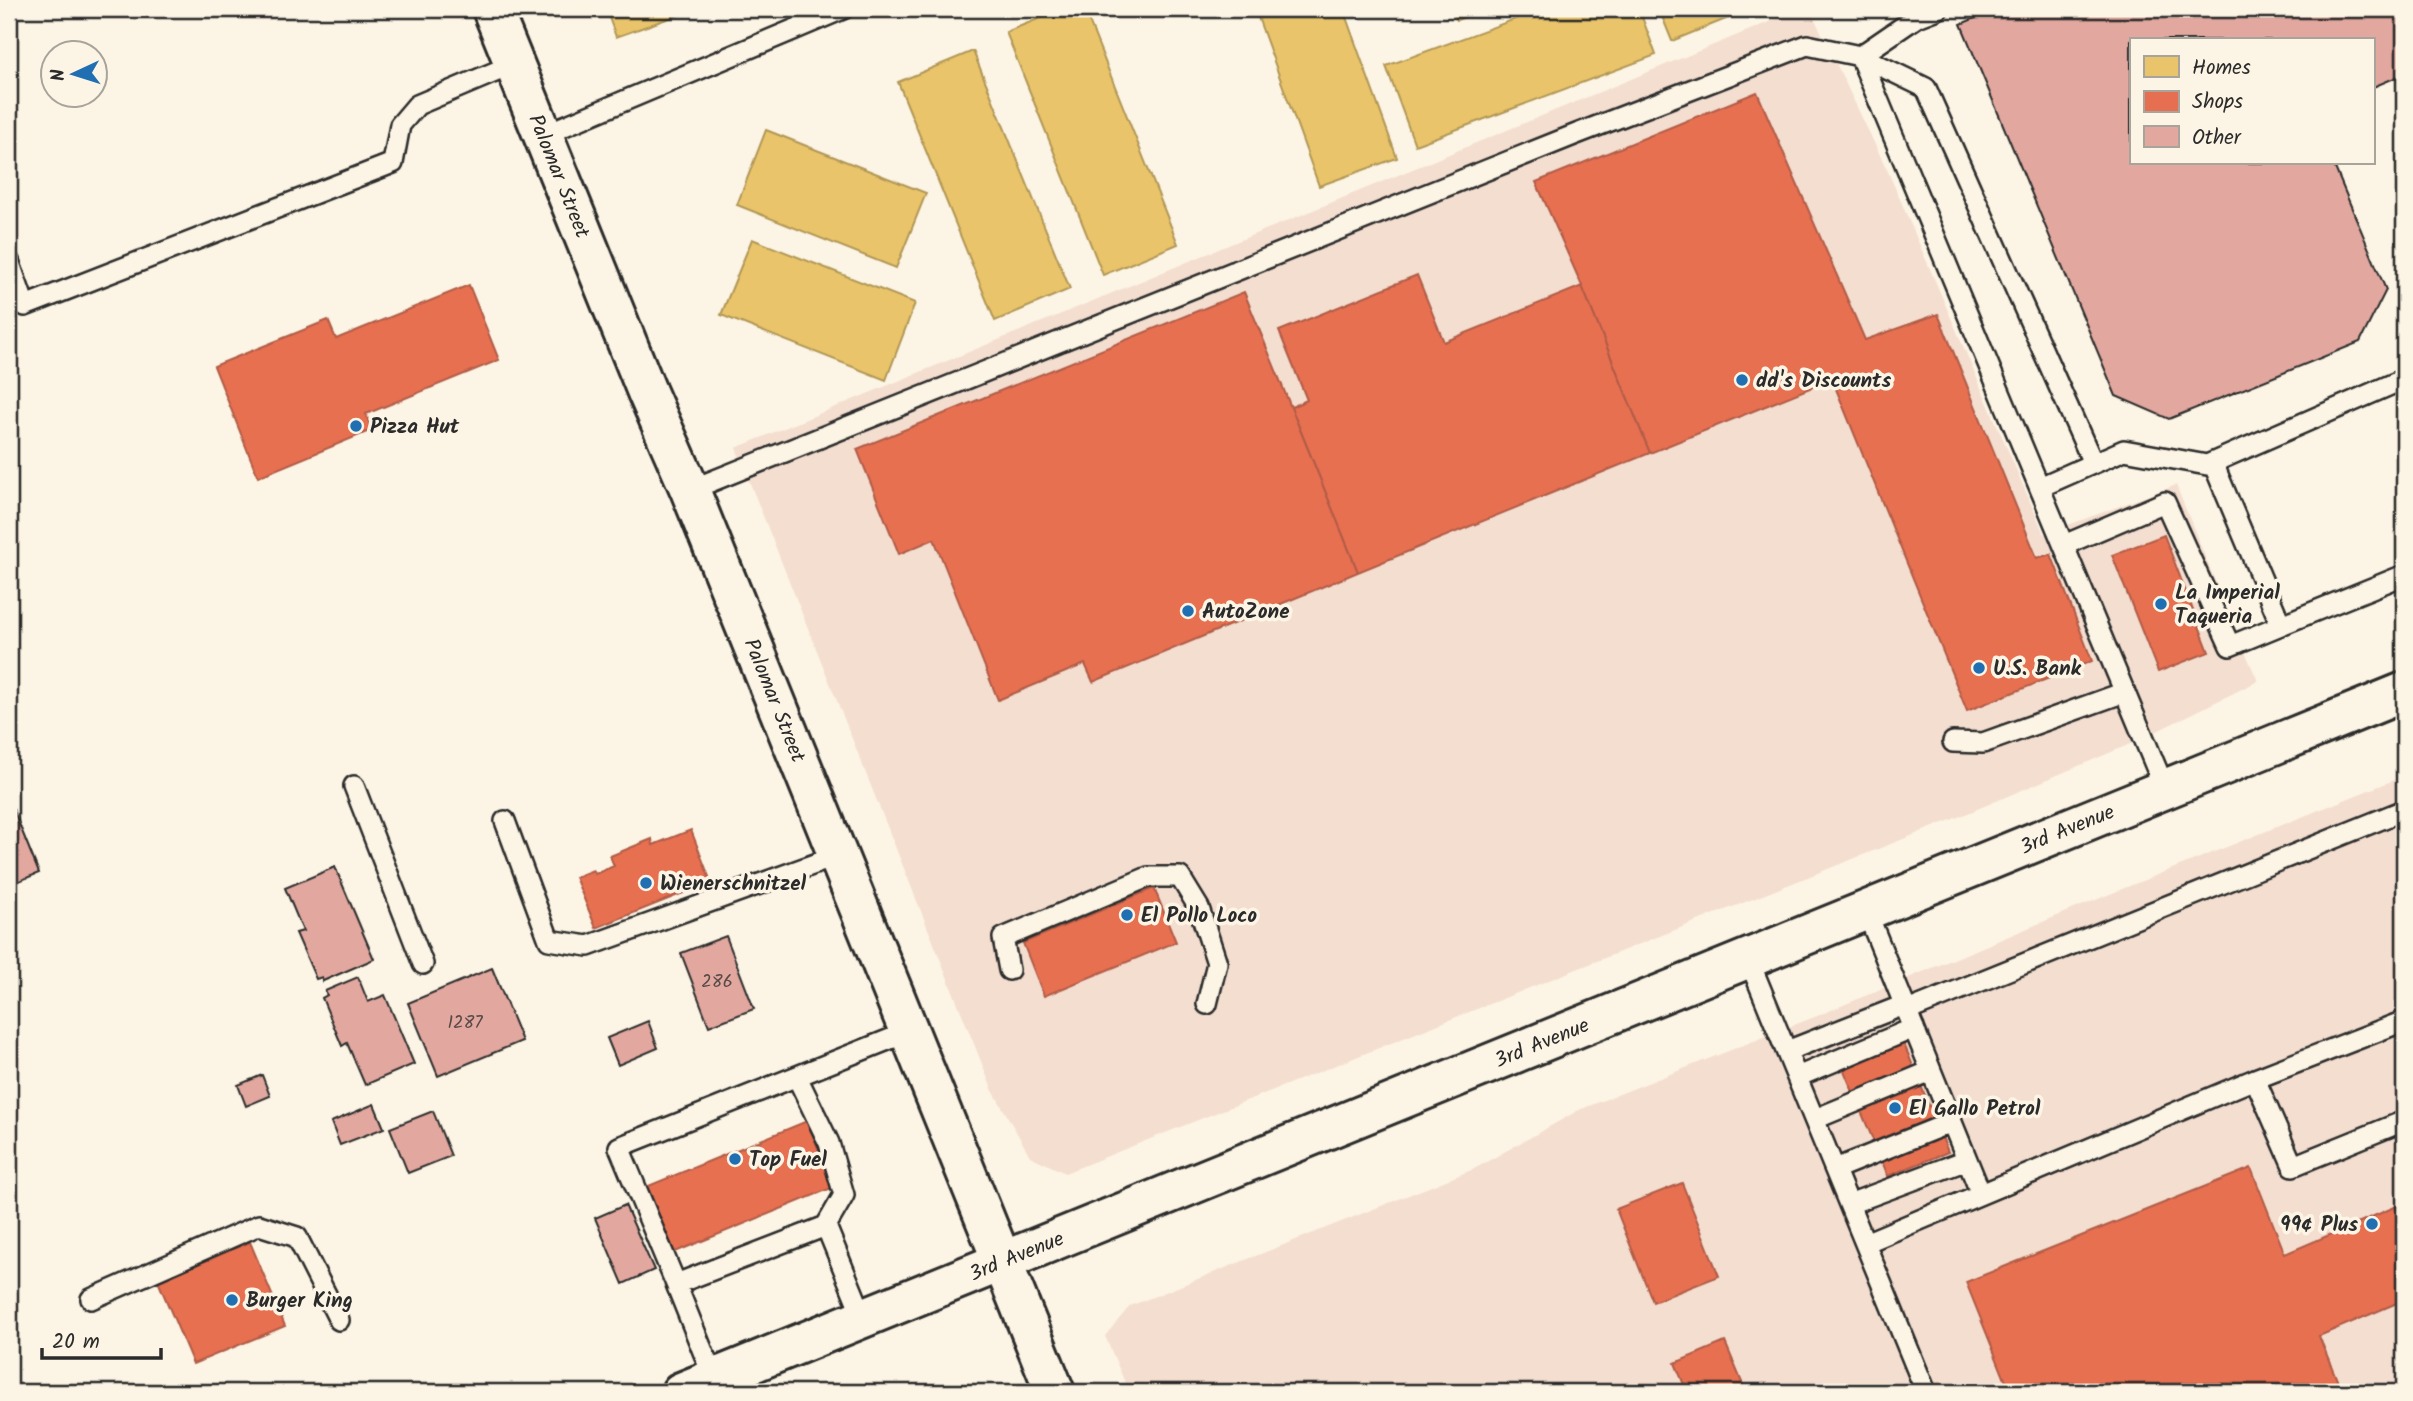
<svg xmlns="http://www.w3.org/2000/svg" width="2413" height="1401" viewBox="0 0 2413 1401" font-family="Kalam,sans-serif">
<rect width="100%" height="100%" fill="#fcf5e5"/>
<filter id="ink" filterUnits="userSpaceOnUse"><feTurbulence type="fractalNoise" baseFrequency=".0143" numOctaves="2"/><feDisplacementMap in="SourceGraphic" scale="14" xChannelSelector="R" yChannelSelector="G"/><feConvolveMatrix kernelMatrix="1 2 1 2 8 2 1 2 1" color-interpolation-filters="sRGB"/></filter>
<g filter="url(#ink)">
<path fill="#f4ded0" d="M1801 9H1810L1890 176 2044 534 2176 485 2232 623 2258 681 2135 742 1961 816 1065 1173 1030 1156 992 1089 736 448Z
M2404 776V1392H1129L1105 1336 1130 1306 1474 1169 1579 1110 1817 1016 2127 887Z"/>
<path fill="#e9c46a" stroke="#b09657" stroke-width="2" d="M606 9H695L616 37Z
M1063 9H1084L1178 244 1103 275 1006 32Z
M1255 9H1343L1397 158 1319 186Z
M1452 9H1486L1457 20Z
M1543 9H1639L1656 55 1415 145 1386 66Z
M1659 9H1748V10L1672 41Z
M973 51 1070 289 995 321 898 82Z
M766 130 926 193 896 268 737 205Z
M752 239 915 303 886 380 721 315Z"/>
<path fill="#e76f51" stroke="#af5b46" stroke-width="2" d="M1757 92 1865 340 1938 314 2037 558 2051 554 2092 661 1967 711 1832 379 1650 453 1582 286 1536 182Z
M1417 275 1444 342 1582 286 1650 453 1358 572 1291 407 1307 400 1279 331Z
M469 285 499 360 366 414 372 430 258 477 214 366 328 320 336 339Z
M1244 292 1358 572 1093 682 1085 664 998 700 934 539 899 554 857 449Z
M2164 535 2209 652 2158 672 2112 555Z
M691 830 711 882 596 928 575 877 593 870 595 874 614 866 610 856 652 839 653 845Z
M1154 888 1176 942 1044 996 1023 943Z
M1904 1044 1948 1152 1888 1176 1843 1068Z
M807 1121 834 1187 673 1253 646 1187Z
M2251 1168 2285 1254 2404 1203V1300L2319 1336 2342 1392H2010L1966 1282Z
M1682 1183 1719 1276 1653 1302 1616 1209Z
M250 1242 285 1326 193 1364 158 1281Z
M1725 1342 1746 1392H1687L1675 1363Z"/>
<path fill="#e2a89f" stroke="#2b2b2b" stroke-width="2" d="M1997 9H2404V74L2373 87V40H2131V163H2333L2386 290 2360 342 2169 419 2116 396 1961 24Z
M9 799 39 873 9 885Z
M335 867 374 959 323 981 322 977 316 979 296 933 303 931 285 888Z
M726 936 754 1009 709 1026 681 953Z
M492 968 522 1041 438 1076 408 1003Z
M358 977 368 1002 385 995 414 1064 365 1085 347 1043 342 1046 322 998 327 995 325 991Z
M648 1021 658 1048 618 1065 607 1038Z
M262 1075 270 1096 246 1106 238 1085Z
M374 1104 384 1128 340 1145 331 1122Z
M433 1111 451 1156 408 1173 390 1128Z
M625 1205 654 1270 623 1284 595 1218Z"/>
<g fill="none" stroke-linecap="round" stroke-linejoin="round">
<g stroke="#2b2b2b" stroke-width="24">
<path id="lane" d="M1860 56 1926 88 2093 463
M1860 56 1917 17 1938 9
M543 135 843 9
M9 261 25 306 393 163 400 125 417 105 514 64
M2213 463 2281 625 2404 575
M2040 487 2124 450 2207 465 2404 379
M690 490 1574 135 1807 45 1860 56 2165 789
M2064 545 2165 502 2230 646 2281 625
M1953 742 1983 743 2125 692
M354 786 423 964
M505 821 549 940 588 946 837 856
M1866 910 1981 1194
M1748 958 1926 1392
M1009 970 1003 938 1148 877H1180L1199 908 1217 963 1207 1004
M1907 1011 2404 810
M1787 1051 1904 1005
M797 1077 829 1143 844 1195 826 1226
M1797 1077 1914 1028
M2255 1079 2404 1021
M1815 1119 1931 1071
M1835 1169 1952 1122
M1849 1204 1967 1160
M1865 1243 2255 1079 2293 1166 2404 1121
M676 1284 619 1147 908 1032
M91 1299 259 1225 297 1237 339 1320
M714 1379 676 1284 826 1226 863 1317"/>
</g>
<g stroke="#2b2b2b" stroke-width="44">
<g id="secondary">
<path id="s1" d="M492 9 647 392 690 490 1055 1392"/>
<path id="s2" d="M681 1392 2404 692"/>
</g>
</g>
<use href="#lane" stroke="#fcf5e5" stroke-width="19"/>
<use href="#secondary" stroke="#fcf5e5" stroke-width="38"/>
</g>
</g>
<g fill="#1f6fb2" stroke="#fcf5e5" stroke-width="2.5">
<circle cx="1742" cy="380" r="7"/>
<circle cx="356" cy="426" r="7"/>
<circle cx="2161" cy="604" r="7"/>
<circle cx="1188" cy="611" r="7"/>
<circle cx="1979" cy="668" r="7"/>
<circle cx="646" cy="883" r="7"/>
<circle cx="1127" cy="915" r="7"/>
<circle cx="1895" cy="1108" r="7"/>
<circle cx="735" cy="1159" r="7"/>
<circle cx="2372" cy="1224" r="7"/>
<circle cx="232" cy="1300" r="7"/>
</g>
<g text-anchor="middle" stroke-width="7" stroke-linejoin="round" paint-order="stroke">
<g font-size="18" fill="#594a48">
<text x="717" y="987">286</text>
<text x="465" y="1028">1287</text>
</g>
<g font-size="21" fill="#2b2b2b" stroke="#fcf5e5">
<text dy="7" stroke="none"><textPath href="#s1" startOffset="180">Palomar Street</textPath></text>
<text dy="7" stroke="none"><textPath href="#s1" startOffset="747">Palomar Street</textPath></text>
<text dy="7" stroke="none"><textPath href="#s2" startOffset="1496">3rd Avenue</textPath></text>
<text dy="7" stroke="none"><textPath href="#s2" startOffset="929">3rd Avenue</textPath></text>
<text dy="7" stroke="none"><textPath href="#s2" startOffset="362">3rd Avenue</textPath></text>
</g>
<g font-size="21" font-weight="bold" fill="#2b2b2b" stroke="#fcf5e5" text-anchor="start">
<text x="1756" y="387">dd's Discounts</text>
<text x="370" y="433">Pizza Hut</text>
<text x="2175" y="599">La Imperial<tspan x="2175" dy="24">Taqueria</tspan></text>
<text x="1202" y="618">AutoZone</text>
<text x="1993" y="675">U.S. Bank</text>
<text x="660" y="890">Wienerschnitzel</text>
<text x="1141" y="922">El Pollo Loco</text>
<text x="1909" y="1115">El Gallo Petrol</text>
<text x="749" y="1166">Top Fuel</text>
<text x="2358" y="1231" text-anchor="end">99¢ Plus</text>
<text x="246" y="1307">Burger King</text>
</g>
</g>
<rect width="2413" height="1401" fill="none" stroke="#fcf5e5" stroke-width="35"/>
<rect x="18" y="18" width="2378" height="1366" fill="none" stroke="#2b2b2b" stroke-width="2.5" filter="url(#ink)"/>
<rect x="2130" y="38" width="245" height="126" fill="#fcf5e5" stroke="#a8a49b" stroke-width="2"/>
<rect x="2144" y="56" width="35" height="21" fill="#e9c46a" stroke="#a8a49b" stroke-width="2"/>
<text x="2192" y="74" font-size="21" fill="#2b2b2b">Homes</text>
<rect x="2144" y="91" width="35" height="21" fill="#e76f51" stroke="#a8a49b" stroke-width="2"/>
<text x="2192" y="108" font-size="21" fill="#2b2b2b">Shops</text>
<rect x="2144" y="126" width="35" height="21" fill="#e2a89f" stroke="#a8a49b" stroke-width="2"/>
<text x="2192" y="144" font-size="21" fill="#2b2b2b">Other</text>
<g transform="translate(74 74) rotate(266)"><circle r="33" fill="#fcf5e5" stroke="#a8a49b" stroke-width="2"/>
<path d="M0-5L12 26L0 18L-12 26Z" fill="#1f6fb2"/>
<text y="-10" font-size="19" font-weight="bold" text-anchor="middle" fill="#2b2b2b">N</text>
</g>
<path d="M42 1348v10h119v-10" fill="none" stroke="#2b2b2b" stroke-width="3.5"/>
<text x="52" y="1348" font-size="21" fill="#2b2b2b" stroke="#fcf5e5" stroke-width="5" paint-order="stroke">20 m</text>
</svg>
